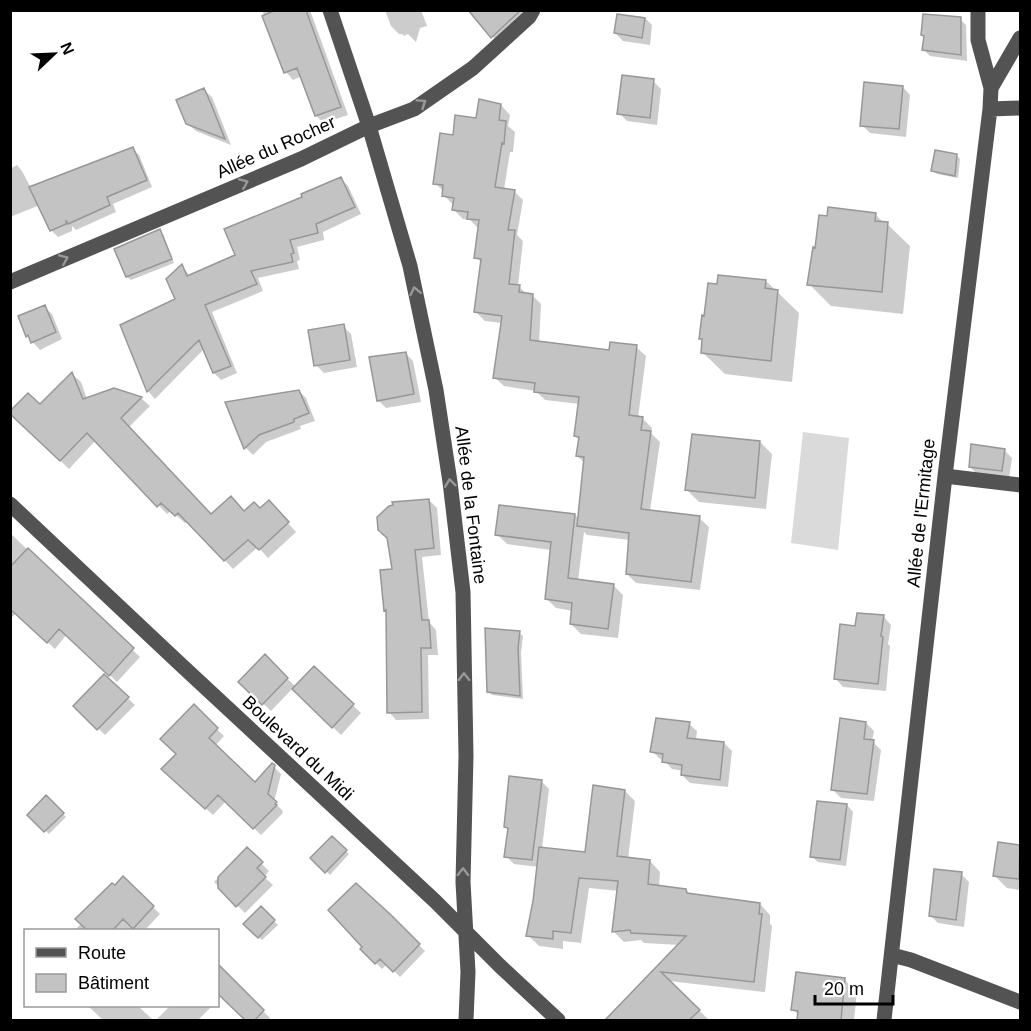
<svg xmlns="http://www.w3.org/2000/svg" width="1031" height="1031" viewBox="0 0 1031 1031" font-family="Helvetica,sans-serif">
<rect width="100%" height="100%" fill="#fff"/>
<path fill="#dadada" d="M803 432 849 438 838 550 791 543Z"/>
<path fill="#0003" d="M262 10H310L348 115 324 123 316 116 302 76 293 80 286 72Z
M385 10H421L427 26 420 28 416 42 408 34 404 36 402 34H399L391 26Z
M489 10H532L499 44 480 22Z
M618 14 644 17 652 25 650 45 623 41 615 33Z
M960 19 966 25 967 61 930 56 924 50 926 38 922 34Z
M653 81 661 89 657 125 627 121 619 113Z
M903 87 910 95 906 137 870 133 862 125Z
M204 90 212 97 231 145 196 131 187 123Z
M501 105 510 115 508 126 515 132 513 152H510L504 190 514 191 523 200 517 235 523 241 518 286 527 294 532 295 541 304 539 343 610 352 636 347 646 356 638 418H642L652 428 651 433 660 442 650 511 699 518 709 527 700 590 636 583 627 574 630 540 587 535 584 532 578 581 613 585 623 595 618 638 581 634 571 624 573 611 556 608 546 598 551 550 507 544 497 534 575 515 579 519 585 463 577 456 580 441 575 436 580 404 545 400 536 391 504 386 494 377 502 323 485 321 476 312 482 263 476 257 478 228 470 220 463 219 454 210 453 205 444 195V192L435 183 454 137 478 119Z
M132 148 139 155 152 187 113 204 116 212 76 230 72 226V231L58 237 51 230 40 205 10 217V169L17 165 22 171 31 188Z
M956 155 960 159 958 178 937 174 933 171Z
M341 179 348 186 361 214 323 232 324 240 297 247 300 260 297 261 299 269 258 278 263 291 212 312 237 373 221 380 214 373 204 349 155 399 148 391 122 326 177 300 182 266 190 276 237 256 304 198Z
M875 214 884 223 887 224 910 246 903 314 831 306 809 284Z
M160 231 163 234 174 263 131 280 127 277Z
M766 281 799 313 792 382 725 374 702 352 703 341 701 338 705 318 718 286Z
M44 307 52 314 62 339 40 350 27 336Z
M343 326 351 334 357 367 324 373 316 365Z
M405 353 413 361 421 402 386 408 378 400Z
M72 374 81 382 87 399 114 390 141 398 150 406 128 428 211 516 260 510 277 511 296 532 268 558 258 547 233 569 188 520 185 523 171 511 167 514 96 440 69 469 11 413 40 406Z
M299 391 306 398 315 421 300 426 301 429 266 442 253 455 246 448 227 403Z
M760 442 772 454 766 509 699 502 687 490Z
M1004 450 1012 458 1009 479 978 475 970 467Z
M429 500 437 508 441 555 422 557 429 622 436 630 438 655H428L429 719 396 720 389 712 388 612 386 610 393 570Z
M10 533 140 657 117 682 67 634 55 649 16 613 10 619Z
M884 617 891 625 888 644 890 646 886 691 843 687 836 679 857 628Z
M519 633 523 636 521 653 523 699 492 695 488 691Z
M265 657 296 687 314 668 361 713 341 735 293 688 271 711 240 682Z
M104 676 135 705 105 735 75 706Z
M194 707 224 736 215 746 255 785 272 765 281 774 274 802 283 811 282 812 283 813 261 835 226 801 213 815 170 776Z
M866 723 874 731 872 741 881 750 874 801 841 798 833 790Z
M689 724 697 731 696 740 724 743 732 751 728 787 690 783 682 775 683 771 672 769 664 760 660 759 652 751Z
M542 782 549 789 542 849 586 854 625 791 635 801 628 859 650 861 660 872 659 887 686 891 690 895 760 904 770 915V924L772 926 765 992 669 981 709 1020H619L613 1015 680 945 644 943 641 940 624 942 614 932 619 891 589 888 581 943 563 941V949L539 946 528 935 538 867 514 864 506 856 509 830 506 827Z
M46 797 66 817 49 834 29 815Z
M847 805 853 812 846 866 818 862 811 856Z
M332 838 349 854 330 875 313 858Z
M1000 843 1020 846V890L1007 888 995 876Z
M247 849 269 871 264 877 273 885 245 913 214 882Z
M961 874 969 882 964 927 938 923 930 915Z
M123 878 160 914 145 930H75Z
M261 909 278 925 262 940 245 924Z
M389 915 425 951 400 977 387 964 382 969 362 949Z
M218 966 270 1018 268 1020H247L221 996 218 1000Z
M845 980 857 992 854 1020H799V1016L793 1009Z
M88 1006H138L153 1020H103Z
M170 1006H212L198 1020H156Z"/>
<path fill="#c3c3c3" stroke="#979797" stroke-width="1.5" d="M276 10H306L341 107 315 116 297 68 284 73 262 16Z
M468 10H521L491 38Z
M617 14 645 18 642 38 614 33Z
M923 14 961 17V55L922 50 924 36 921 35Z
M622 75 654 79 650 118 617 114Z
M864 82 903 86 899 129 860 126Z
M204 88 211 104 225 139 186 124 176 100Z
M479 99 501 104 499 120 506 121 504 144 502 143 495 187 515 190 508 230H515L509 284 520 285 519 292 533 294 530 340 609 350 610 342 637 345 629 415 643 417 641 430 651 431 641 509 700 516 691 582 626 574 629 533 577 526 584 457 576 456 579 437 574 436 579 397 534 392 535 383 493 378 502 316 474 312 481 259 474 258 479 220 467 219 468 212 452 210 454 198 442 196 443 185 433 184 440 133 453 135 455 115 476 118Z
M133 147 147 180 107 197 110 205 68 224 66 220V224L50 231 29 187Z
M935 150 957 154 955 176 931 171Z
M341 177 355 207 316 224 318 233 290 240 294 253 291 254 293 262 251 271 257 284 205 305 231 366 213 373 199 340 147 392 120 325 175 299 166 279 182 264 187 276 235 255 224 229 302 197 301 194Z
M828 207 876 213 875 221 888 222 882 292 807 285 813 247 815 248 819 215 827 216Z
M160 229 172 259 126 277 114 249Z
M718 275 766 280 765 288 778 290 771 361 701 353 702 339H699L702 315 704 316 708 283 717 284Z
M45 305 56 332 31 343 28 335 26 337 18 316Z
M344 324 350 360 314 366 308 330Z
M406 352 414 394 377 401 369 357Z
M72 372 83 399 114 388 142 397 121 418 211 514 231 496 244 511 254 502 260 508 269 500 289 522 259 550 248 540 224 561 178 513 175 516 161 503 157 507 87 433 60 461 10 414V411L28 393 40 404Z
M299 390 309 413 294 419V422L259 435 244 449 225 402Z
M692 434 760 441 755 498 685 490Z
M971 444 1005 449 1002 471 969 467Z
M429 499 434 548 415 550 422 620H429L431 648H421L422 712 387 713 386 610 384 611 380 570 392 569 387 538 378 530 377 517 389 506 393 505 392 502Z
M499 505 575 514 568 578 614 584 608 629 570 624 572 603 545 599 551 542 495 535Z
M28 548 134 648 109 676 59 629 47 643 10 609V567Z
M857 613 884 615 881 636 883 637 878 684 834 679 840 624 855 626Z
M485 628 520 631 518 648 520 696 487 692Z
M265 654 288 678 262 705 238 682Z
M314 666 354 704 332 728 292 689Z
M104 674 129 697 97 730 73 706Z
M194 704 218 728 209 738 255 782 272 763 275 765 268 794 277 802 275 804 277 805 253 829 218 795 205 809 161 769 176 754 160 739Z
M656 718 690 722 687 738 724 742 720 780 681 775 682 765 662 762 663 754 650 752Z
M840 718 866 722 864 739 874 740 867 794 831 790Z
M509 776 542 780 532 860 504 857 508 828 504 827Z
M593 785 625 790 617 856 650 860 648 884 686 889 687 893 760 903 759 914H762L754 982 661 972 700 1010 689 1020H605L686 936 631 933 630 930 612 932 618 881 579 878 571 933 553 931V939L526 936 533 901 539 847 585 852Z
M46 795 64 813 44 832 27 815Z
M817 801 847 804 840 860 810 857Z
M332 836 347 850 325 873 310 858Z
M998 842 1020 845 1019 879 993 876Z
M247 847 263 862 257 868 266 877 236 907 218 888V877Z
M934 869 962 872 956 920 929 916Z
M123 876 154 906 133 929 123 919 113 930H87L75 919 112 883 115 885Z
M356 883 390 914 420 944 393 972 380 959 375 964 360 949 362 947 328 910Z
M261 906 275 920 258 938 243 924Z
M218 964 264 1010 255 1020H245L218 994Z
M796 972 845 978 841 1020H797L798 1011 791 1010Z"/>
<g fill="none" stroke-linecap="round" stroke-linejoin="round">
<path stroke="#535353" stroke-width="15" d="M330 10 369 126 410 266 436 390 450 482 463 592 466 756 463 882 468 972 466 1020
M991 88 1020 38
M990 109 1020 108
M10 282 301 159 369 126 414 109 473 68 529 17 533 10
M945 476 1020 485
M10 504 179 663 435 901 500 966 558 1020
M892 955 911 960 1020 1002
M884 1020 945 476 990 109 991 88 978 40V10"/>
</g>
<defs><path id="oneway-chevron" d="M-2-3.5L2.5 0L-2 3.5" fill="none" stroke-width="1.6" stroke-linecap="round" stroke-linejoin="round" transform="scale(1.5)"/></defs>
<g stroke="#989898">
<use href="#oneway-chevron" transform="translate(422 103) rotate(-34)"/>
<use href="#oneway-chevron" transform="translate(244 183) rotate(-23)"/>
<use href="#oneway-chevron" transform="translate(64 259) rotate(-23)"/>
<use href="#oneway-chevron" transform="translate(415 291) rotate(-102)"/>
<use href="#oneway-chevron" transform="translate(450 483) rotate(-97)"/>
<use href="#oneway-chevron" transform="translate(464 677) rotate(-91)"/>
<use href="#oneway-chevron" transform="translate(463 872) rotate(-89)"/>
</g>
<g text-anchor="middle" stroke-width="4.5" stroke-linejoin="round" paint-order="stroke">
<g font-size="18" fill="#000" stroke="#fff">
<text transform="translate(276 147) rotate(-24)" y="6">Allée du Rocher</text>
<text transform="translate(471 505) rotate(83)" y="6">Allée de la Fontaine</text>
<text transform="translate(921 513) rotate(-84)" y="6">Allée de l'Ermitage</text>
<text transform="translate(298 748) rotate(43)" y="6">Boulevard du Midi</text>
</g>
</g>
<rect width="1031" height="1031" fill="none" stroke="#000000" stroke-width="24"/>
<rect x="24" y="929" width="195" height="78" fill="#ffffff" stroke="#999999" stroke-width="1.5"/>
<rect x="36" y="948" width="30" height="9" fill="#535353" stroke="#999999" stroke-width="1.5"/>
<text x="78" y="959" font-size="18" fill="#000000">Route</text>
<rect x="36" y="974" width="30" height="18" fill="#c3c3c3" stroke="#999999" stroke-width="1.5"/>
<text x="78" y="989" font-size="18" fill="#000000">Bâtiment</text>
<g transform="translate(54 54) rotate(67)" stroke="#ffffff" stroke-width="4.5" paint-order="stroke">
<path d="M0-4.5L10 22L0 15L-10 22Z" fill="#000000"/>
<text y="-9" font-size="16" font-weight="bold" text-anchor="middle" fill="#000000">N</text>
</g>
<path d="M815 995v9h78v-9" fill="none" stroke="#000000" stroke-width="3"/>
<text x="824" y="995" font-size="18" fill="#000000" stroke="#ffffff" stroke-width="4.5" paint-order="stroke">20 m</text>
</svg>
